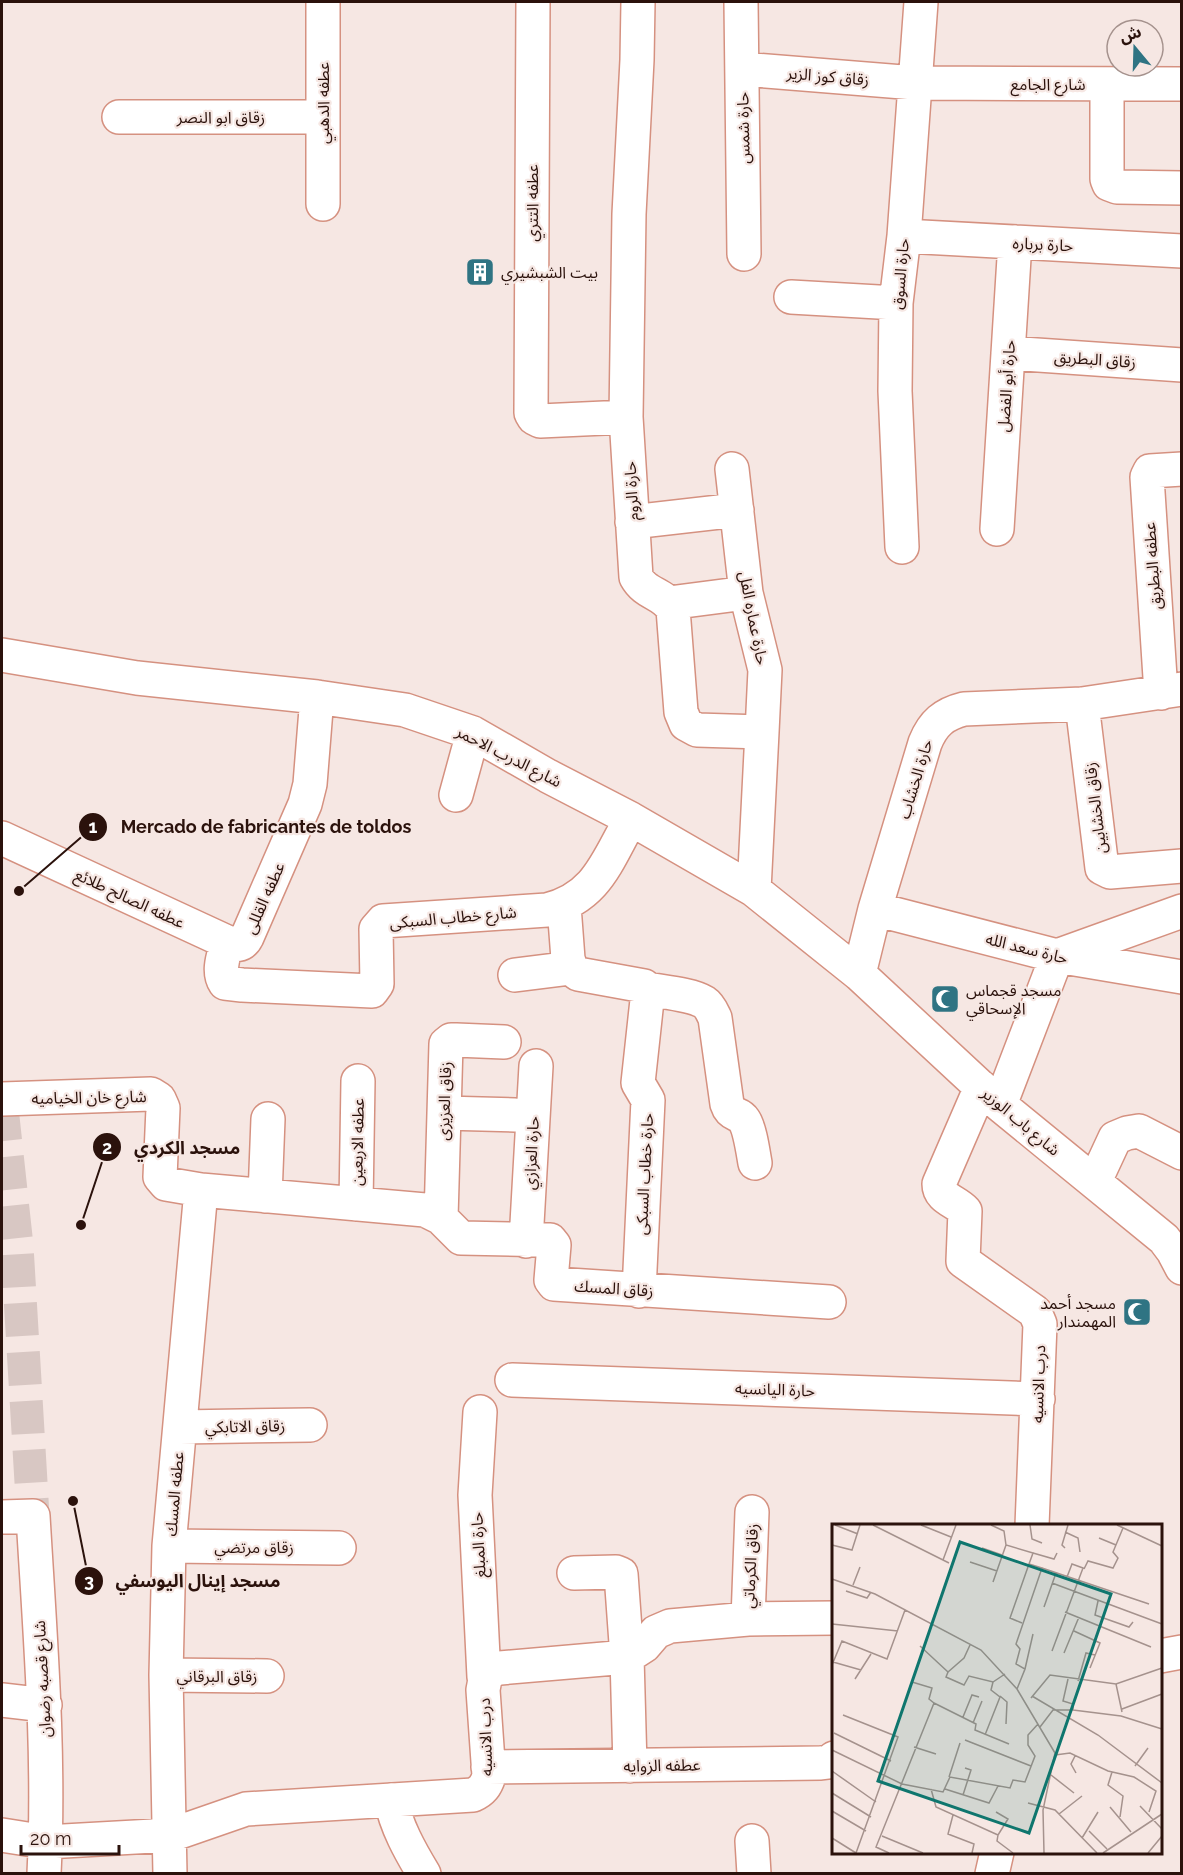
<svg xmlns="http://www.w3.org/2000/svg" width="1183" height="1875" viewBox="0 0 1183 1875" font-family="Raleway,'Noto Sans Arabic',sans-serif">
<rect width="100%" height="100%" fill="#f6e7e3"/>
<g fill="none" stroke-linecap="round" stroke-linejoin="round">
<path stroke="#d8c7c3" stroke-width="33" stroke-dasharray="33 16" stroke-linecap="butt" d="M2 1108 17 1246 33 1516"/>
<g stroke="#d59180" stroke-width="36">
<path id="minor" d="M323 2V204
M533 2 531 413 534 418 540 421 626 417
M638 2 637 60 629 214 626 417 636 577C646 595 662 592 673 609L681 712 686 724 697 730 762 732 754 890
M741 2 744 254
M742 69 915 83 1182 84
M1107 85V179L1109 184 1117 187 1182 188
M119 117H323
M904 236 1182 251
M791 297 896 303
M1008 353 1182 365
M732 469 746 593 765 670 762 732
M632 522 737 510
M997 529 1015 242
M902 547 895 391 896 303 904 236 921 2
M669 603 746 593
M2 655 137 678 317 697 405 710 473 733 548 776 631 819 754 890 859 974 1000 1105 1164 1239 1173 1251 1182 1268
M1161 693 1147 477 1150 471 1182 469
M1082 704 1102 868 1110 872 1182 866
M456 795 473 733
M2 838 227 942C236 945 242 947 247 937L305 804 310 784 317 697
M564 906 568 959 571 968 578 974 644 986 648 991 638 1083 648 1100 639 1291
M875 909 1057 956 1182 977
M227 942C224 955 217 971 225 983L242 985 372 991 377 984 376 929 383 921 547 910C598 897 607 860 631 819
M859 974 875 909 925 743C933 723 944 714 964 709L1082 704 1182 689
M515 975 571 968
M647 989C662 992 691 994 704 1002 710 1006 712 1012 715 1018L727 1104C731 1117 739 1112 744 1120 750 1129 753 1152 755 1163
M981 1087 939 1184C939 1199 956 1201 965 1211L963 1261 1035 1312 1040 1324 1032 1526
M2 1099 151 1094 159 1099 163 1108 160 1177 166 1184 201 1190 425 1210 441 1218 461 1238 550 1240 554 1245 551 1280 554 1284 829 1302
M1000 1105 1057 956 1182 911
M444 1113 515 1115
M1095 1181 1115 1138 1127 1133 1139 1131 1182 1153
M265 1196 268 1119
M356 1204 358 1081
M441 1218 446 1044 451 1040H456L504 1042
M526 1241 536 1066
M512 1380 1038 1399
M480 1412 475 1495 484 1677
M180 1427 310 1425
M2 1517 33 1516C40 1635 50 1754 44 1874
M169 1546 339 1548
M574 1573 616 1572 621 1574 627 1657 630 1766
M748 1619 752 1512
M1160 1656 1182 1652
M166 1675 267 1676
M2 1700 45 1705
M488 1767 821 1763 829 1762 834 1758
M391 1800C396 1826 410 1851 424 1874
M2 1835 46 1842 171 1835 246 1809 473 1795C482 1791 486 1786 489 1776L483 1690C485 1677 487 1671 500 1668L627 1657 644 1646 656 1632 670 1626 748 1619 834 1618
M752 1841 754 1874
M170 1874 166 1675 169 1546 201 1190
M992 1874 997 1852"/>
</g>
<use href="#minor" stroke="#fff" stroke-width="33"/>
</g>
<defs>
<g id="building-square" transform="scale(1.5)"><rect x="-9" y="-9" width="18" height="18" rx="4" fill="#2f7483" stroke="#f6e7e3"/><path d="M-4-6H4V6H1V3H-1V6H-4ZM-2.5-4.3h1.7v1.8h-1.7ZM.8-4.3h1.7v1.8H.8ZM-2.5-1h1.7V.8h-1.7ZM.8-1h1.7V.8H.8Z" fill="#fff"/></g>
<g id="mosque-square" transform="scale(1.5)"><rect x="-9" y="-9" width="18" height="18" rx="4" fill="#2f7483" stroke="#f6e7e3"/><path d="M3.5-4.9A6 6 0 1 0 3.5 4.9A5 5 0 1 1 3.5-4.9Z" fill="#fff"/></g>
</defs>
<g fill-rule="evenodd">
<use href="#building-square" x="480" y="272"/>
<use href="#mosque-square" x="945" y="999"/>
<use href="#mosque-square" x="1137" y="1312"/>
</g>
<g text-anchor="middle" stroke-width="4.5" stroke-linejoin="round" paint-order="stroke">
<g font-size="16" fill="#2b120c" stroke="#f6e7e3">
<text transform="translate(828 76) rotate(5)" y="6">زقاق كوز الزير</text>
<text x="1048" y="90">شارع الجامع</text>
<text transform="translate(323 103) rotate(-90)" y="6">عطفه الدهبي</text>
<text x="221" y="123">زقاق ابو النصر</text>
<text transform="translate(743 128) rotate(-91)" y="6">حارة شمس</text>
<text transform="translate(532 203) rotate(-90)" y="6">عطفه التتري</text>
<text transform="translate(1043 244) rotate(3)" y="6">حارة برباره</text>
<text transform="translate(900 274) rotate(-85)" y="6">حارة السوق</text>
<text transform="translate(1095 359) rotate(4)" y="6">زقاق البطريق</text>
<text transform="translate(1006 386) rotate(-86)" y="6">حارة أبو الفضل</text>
<text transform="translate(631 491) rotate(-93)" y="6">حارة الروم</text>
<text transform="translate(1152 566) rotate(-94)" y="6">عطفه البطريق</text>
<text transform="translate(754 618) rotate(79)" y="6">حارة عماره الفل</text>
<text transform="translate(509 756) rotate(27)" y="6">شارع الدرب الاحمر</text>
<text transform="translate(915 779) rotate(-73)" y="6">حارة الخشاب</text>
<text transform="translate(1095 808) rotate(-97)" y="6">زقاق الخشابين</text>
<text transform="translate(130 898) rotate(25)" y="6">عطفه الصالح طلائع</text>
<text transform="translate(264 898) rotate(-66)" y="6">عطفه القللى</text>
<text transform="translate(453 917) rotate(-5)" y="6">شارع خطاب السبكى</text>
<text transform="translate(1027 948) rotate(14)" y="6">حارة سعد الله</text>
<text transform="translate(89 1097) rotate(-1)" y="6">شارع خان الخياميه</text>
<text transform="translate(444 1101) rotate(-88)" y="6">زقاق العزيزى</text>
<text transform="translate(1021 1121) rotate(40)" y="6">شارع باب الوزير</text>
<text transform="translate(357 1142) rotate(-89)" y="6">عطفه الاربعين</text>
<text transform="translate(531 1153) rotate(-87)" y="6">حارة العزازي</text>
<text transform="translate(644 1174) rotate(-87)" y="6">حارة خطاب السبكى</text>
<text transform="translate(614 1288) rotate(4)" y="6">زقاق المسك</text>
<text transform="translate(1038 1384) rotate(-88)" y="6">درب الانسيه</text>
<text transform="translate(775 1389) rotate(2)" y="6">حارة اليانسيه</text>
<text transform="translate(245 1426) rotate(-1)" y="6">زقاق الاتابكي</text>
<text transform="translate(174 1494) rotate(-85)" y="6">عطفه المسك</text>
<text transform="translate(478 1545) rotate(-93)" y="6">حارة المبلغ</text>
<text x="254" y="1553">زقاق مرتضي</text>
<text transform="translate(750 1566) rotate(-87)" y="6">زقاق الكرماتي</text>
<text x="217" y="1682">زقاق البرقاني</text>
<text transform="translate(42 1679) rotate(-93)" y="6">شارع قصبه رضوان</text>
<text transform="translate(485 1737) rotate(-92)" y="6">درب الانسيه</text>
<text transform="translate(662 1765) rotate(-1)" y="6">عطفه الزوايه</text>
</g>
<g font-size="16" fill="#2b120c" stroke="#f6e7e3" text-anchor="start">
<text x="501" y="278">بيت الشبشيري</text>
<text x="966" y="996">مسجد قجماس<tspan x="966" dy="18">الإسحاقي</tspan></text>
<text x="1116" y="1309" text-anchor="end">مسجد أحمد<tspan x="1116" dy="18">المهمندار</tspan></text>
</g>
</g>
<g transform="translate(832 1524)">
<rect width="330" height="330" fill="#f6e7e3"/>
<path fill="none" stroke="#a5928d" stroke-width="1.5" d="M3 1 26 10M41 1 117 39M89 1 119 13M159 1 172 7 174 21 201 29 197 40 210 44 184 120 188 125 184 140 193 145 185 165M198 1 200 15 210 19M285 1 330 22M233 8 246 14 248 28M267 14 284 21M0 21 20 26 28 1M150 24 170 31M233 24 230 21 236 1M201 29 222 35 225 29M111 36 124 1M138 38 165 47M210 44 317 80M252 45 256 37 281 44 286 34 281 28 291 4M0 55 43 70 149 126 185 165 223 229 211 286 212 329M161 58 174 21M220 59 330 100M21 61 28 43M14 67 35 74 39 68M266 77 263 91 297 103 301 98M212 83 224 49M233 88 319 123M190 99 178 94 197 40M0 100 66 107M242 107 268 119 258 144M88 122 116 148M220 127 251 44 240 40 235 53M232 129 247 93M1 138 29 146M0 141 10 117 55 135 73 86M193 145 201 110M116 148 114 153 132 161 137 152 161 158 173 150M116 148 132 134 138 121M23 155 39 130M236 155 231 177 241 180V186M246 157 254 129 263 131M80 158 100 164 97 175 102 179M284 160 290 188M168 172 175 178 174 200M200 172 266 211 330 259M199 174 218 151 284 160 330 144M102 179 144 200 143 206 177 220M290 185 330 170M11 191 66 213 24 329M131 193 140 171 147 173M141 199 150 177M208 203 221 186H241L289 192 330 205M2 209 59 237M153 211 168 173 159 166 161 158M133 216 199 242M82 223 104 230M0 226 70 260 111 268 118 253 178 264 181 256 193 258 203 232 196 221V211L206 200M223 231 238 229 276 247 302 253 324 267 317 288M243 232 239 240 244 249M303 242 316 224M0 247 44 278M280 248 276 261 291 272 288 293M219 251 242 269M117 253 128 219M99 265 104 283 166 311 165 317 181 329M113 265 157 279 166 262M0 269 39 293M131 271 139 246 133 244M196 279 223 286 265 329M308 282 330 305M278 283 299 308M0 287 34 307M164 288 176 295 166 311M227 290 250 272M121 291 116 310 142 320 140 329M257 307 275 325M50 312 91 329M0 314 24 329M250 314 266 288M57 329 44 323 102 179M271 329 330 290M316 329 330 312"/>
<path fill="#0f766e" fill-opacity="0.15" stroke="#0f766e" stroke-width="3" d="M128 18 279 70 197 309 46 257Z"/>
<rect width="330" height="330" fill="none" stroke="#2b120c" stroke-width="3"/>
</g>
<path fill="none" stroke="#2b120c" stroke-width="2" d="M19 891L93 827M81 1225L107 1147M73 1501L89 1581"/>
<g fill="#2b120c" stroke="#f6e7e3" stroke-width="2">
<circle cx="19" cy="891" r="6"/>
<circle cx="81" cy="1225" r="6"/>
<circle cx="73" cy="1501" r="6"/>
<circle cx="93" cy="827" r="15"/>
<circle cx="107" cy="1147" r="15"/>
<circle cx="89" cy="1581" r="15"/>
</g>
<g font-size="18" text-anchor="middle" font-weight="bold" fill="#fff">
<text x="93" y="833">1</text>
<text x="107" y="1154">2</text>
<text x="89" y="1587">3</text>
</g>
<g font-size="18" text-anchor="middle" font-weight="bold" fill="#2b120c" stroke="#f6e7e3" stroke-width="4.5" stroke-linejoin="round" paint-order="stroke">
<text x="266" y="833">Mercado de fabricantes de toldos</text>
<text x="187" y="1154">مسجد الكردي</text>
<text x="198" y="1587">مسجد إينال اليوسفي</text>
</g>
<rect width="1183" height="1875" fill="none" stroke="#2b120c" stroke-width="6"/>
<g transform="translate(1135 48) rotate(341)"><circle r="28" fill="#f6e7e3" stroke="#a5928d" stroke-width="1.5"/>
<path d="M0-4.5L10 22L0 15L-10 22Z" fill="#2f7483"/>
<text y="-9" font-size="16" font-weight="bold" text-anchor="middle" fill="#2b120c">ش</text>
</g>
<path d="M21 1845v9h98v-9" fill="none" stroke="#2b120c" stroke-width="3"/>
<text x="30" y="1845" font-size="18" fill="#2b120c" stroke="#f6e7e3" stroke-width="4.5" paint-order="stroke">20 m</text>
</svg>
